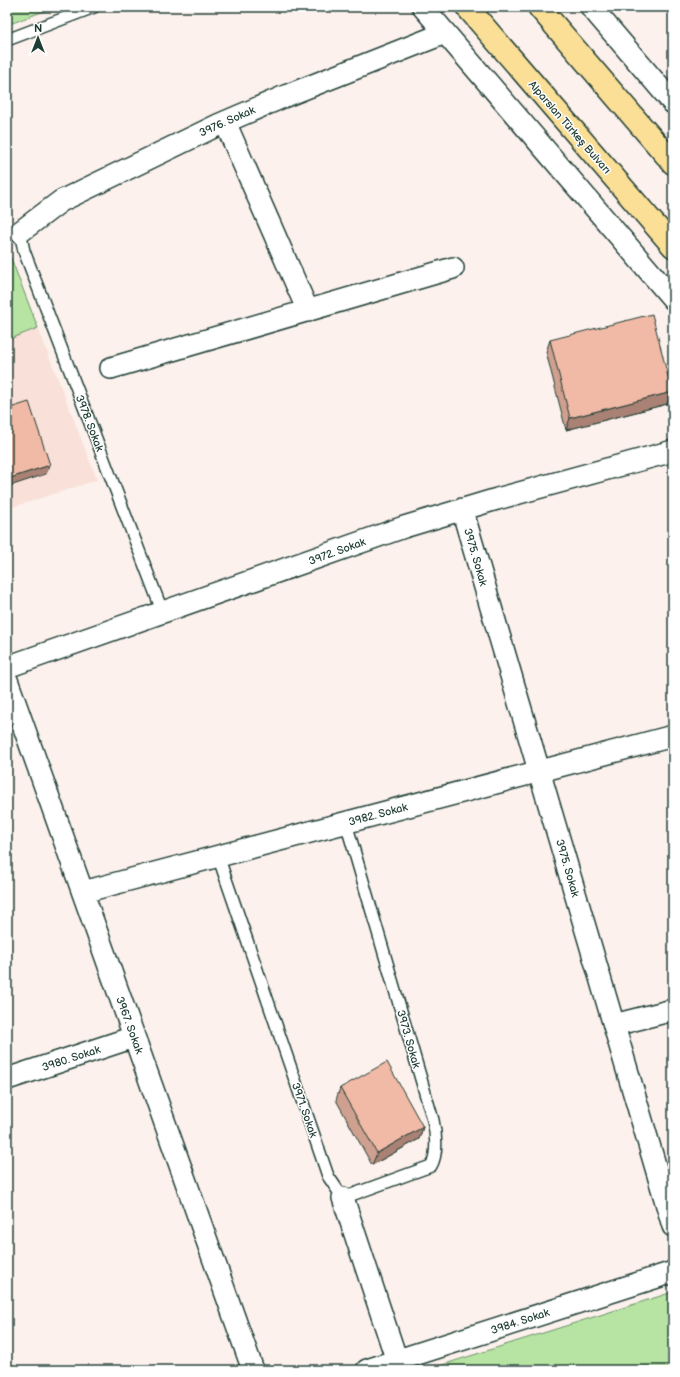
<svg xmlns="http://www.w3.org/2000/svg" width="680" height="1377" viewBox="0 0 680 1377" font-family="'Balsamiq Sans',sans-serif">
<rect width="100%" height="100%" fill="#fcf1ed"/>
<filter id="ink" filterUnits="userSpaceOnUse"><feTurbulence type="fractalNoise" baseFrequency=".025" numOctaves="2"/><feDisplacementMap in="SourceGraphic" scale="8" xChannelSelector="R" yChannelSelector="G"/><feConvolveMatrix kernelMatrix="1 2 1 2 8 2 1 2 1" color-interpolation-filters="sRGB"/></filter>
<g filter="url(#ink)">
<path fill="#f9e0d8" d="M7 248 97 480 7 509Z"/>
<path fill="#b7e4a2" stroke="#6b906b" d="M7 7H55L7 25Z
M7 248 38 328 7 340Z
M673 1292V1367L664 1370H426Z"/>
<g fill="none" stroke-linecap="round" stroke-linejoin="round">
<g stroke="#1f3d34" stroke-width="14">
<path id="service" d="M7 40 94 7
M20 232 24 251 163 613
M218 856 328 1176 343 1198 431 1166C438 1154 436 1133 433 1120L346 823"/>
</g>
<g stroke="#1f3d34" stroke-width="24">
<path id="minor" d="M423 7 673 299
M591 7 673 103
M225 122 308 311
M20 232 61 201 218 125 283 97 445 33
M111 368 453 268
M462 509 673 1226
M7 667 404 527 497 499 673 451
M7 680 253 1370
M83 892 673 736
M614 1025 673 1010
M7 1079 134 1037
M343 1198 397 1361
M367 1370 673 1272"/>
</g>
<g stroke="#1f3d34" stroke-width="25">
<path id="trunk" d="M467 7 673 246
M539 7 673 163"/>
</g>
<use href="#service" stroke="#fff" stroke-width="11"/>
<use href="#minor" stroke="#fff" stroke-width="21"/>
<use href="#trunk" stroke="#fbdf96" stroke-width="22"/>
</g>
<path fill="#cfa08f" stroke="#1f3d34" d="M550 340 672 392 667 404 566 430 546 352Z
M340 1088 423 1127 419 1139 372 1165 336 1100Z"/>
<path fill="#a98274" stroke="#1f3d34" d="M672 392 667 404 566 430 570 418Z
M50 465 46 474 7 487V479Z
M423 1127 419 1139 372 1165 377 1153Z"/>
<path fill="#f1baa6" stroke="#1f3d34" d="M652 314 672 392 570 418 550 340Z
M29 402 50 465 7 479V409Z
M387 1062 423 1127 377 1153 340 1088Z"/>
</g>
<g text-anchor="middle" stroke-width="3" stroke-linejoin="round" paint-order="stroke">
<g font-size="11" fill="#1f3d34" stroke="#fff">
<text transform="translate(227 121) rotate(-24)" y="4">3976. Sokak</text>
<text transform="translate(570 127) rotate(49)" y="4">Alparslan Türkeş Bulvarı</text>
<text transform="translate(90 423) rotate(69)" y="4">3978. Sokak</text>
<text transform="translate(337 551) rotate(-20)" y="4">3972. Sokak</text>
<text transform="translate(476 557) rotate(74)" y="4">3975. Sokak</text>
<text transform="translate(378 814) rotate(-15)" y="4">3982. Sokak</text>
<text transform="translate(568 868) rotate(74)" y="4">3975. Sokak</text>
<text transform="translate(130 1025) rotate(70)" y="4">3967. Sokak</text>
<text transform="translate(409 1039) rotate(74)" y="4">3973. Sokak</text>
<text transform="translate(71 1058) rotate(-18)" y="4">3980. Sokak</text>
<text transform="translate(305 1110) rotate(71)" y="4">3971. Sokak</text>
<text transform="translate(520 1321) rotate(-18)" y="4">3984. Sokak</text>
</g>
</g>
<rect width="680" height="1377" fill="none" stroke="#fff" stroke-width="24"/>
<rect x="12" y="12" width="656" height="1353" fill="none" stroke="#1f3d34" stroke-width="1.5" filter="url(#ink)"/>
<g transform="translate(38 38)" stroke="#ffffff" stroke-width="3" paint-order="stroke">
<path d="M0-3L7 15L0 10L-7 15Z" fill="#1f3d34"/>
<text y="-6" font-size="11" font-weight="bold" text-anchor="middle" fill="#1f3d34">N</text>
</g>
</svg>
